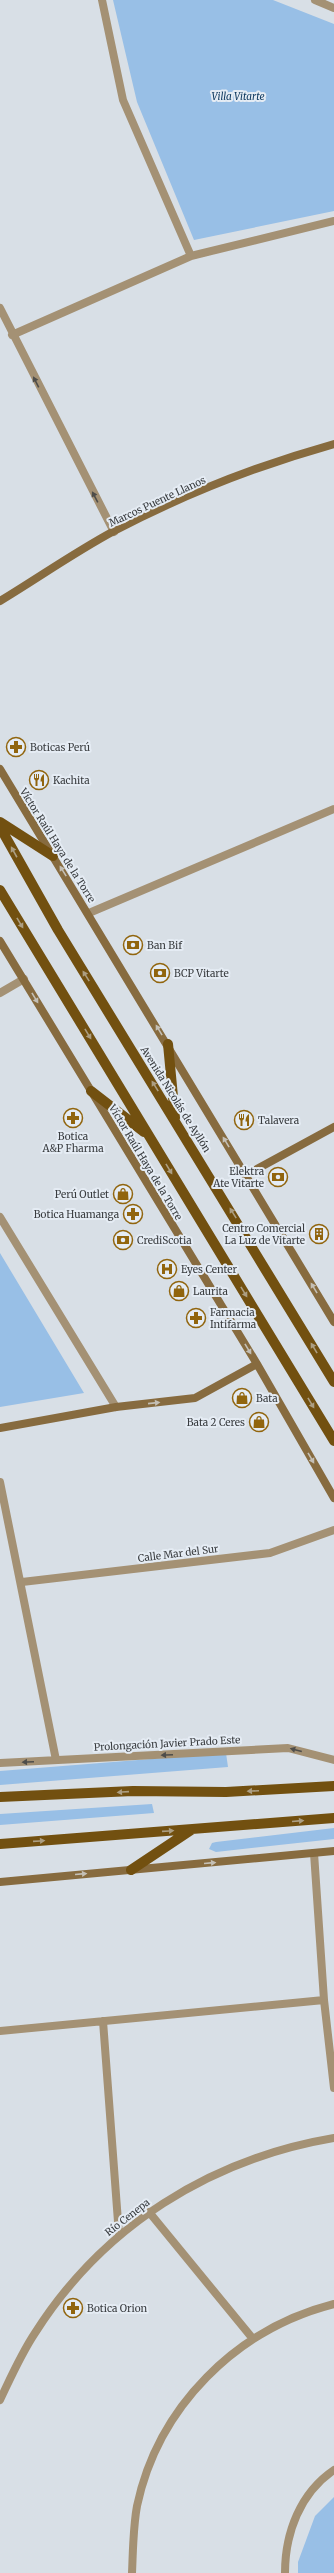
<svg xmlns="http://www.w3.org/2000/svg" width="334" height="2573" viewBox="0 0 334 2573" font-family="Merriweather,serif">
<rect width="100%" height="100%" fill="#d8dfe6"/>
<path fill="#98bfe6" d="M113 0H273L334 24V211L194 240 137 102Z
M0 1253 84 1393 0 1407Z
M226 1753 228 1767 0 1785V1771Z
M152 1804 154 1813 0 1825V1814Z
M334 1828V1839L216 1852 209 1849 212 1843 216 1842Z
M334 2497V2573H298V2562L315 2516Z"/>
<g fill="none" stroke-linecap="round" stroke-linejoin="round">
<path stroke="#a49174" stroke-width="8" d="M102 0 123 100 191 256
M315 0 334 8
M0 308 114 532
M12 335 191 256 334 221
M89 913 334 809
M0 993 24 979
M0 1217 116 1407
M0 1482 56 1760
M22 1582 270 1553 334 1530
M0 1763 288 1748 334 1760
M314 1853 324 2000 334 2088
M103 2021 119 2235
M0 2031 324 2000
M149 2212 253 2339
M0 2400C11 2377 21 2354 35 2333 103 2226 210 2159 334 2138
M132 2573C133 2551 133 2528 137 2506 158 2407 236 2329 334 2304
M285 2573C285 2533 300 2493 334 2470"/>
<path stroke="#876b3f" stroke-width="8" d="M0 601C38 578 75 552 114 531 183 495 259 465 334 444
M0 769 334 1322
M0 941 257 1364 334 1498
M246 1175 334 1127
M0 1428 116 1407 195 1398 257 1364
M0 1882 334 1851"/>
<path stroke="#725010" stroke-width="10" d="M0 822 53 856
M0 827 58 930 334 1382
M0 890 334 1441
M168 1044 175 1118
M91 1091 144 1132
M0 1797 133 1791 226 1792 334 1786
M0 1844 334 1818
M131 1870 191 1830"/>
</g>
<defs><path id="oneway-solid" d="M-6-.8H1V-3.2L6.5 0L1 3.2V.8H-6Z"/></defs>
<g fill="#4e4d4a">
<use href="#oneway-solid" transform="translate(36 382) rotate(-117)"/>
<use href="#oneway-solid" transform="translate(95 497) rotate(-118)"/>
<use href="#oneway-solid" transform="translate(296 1750) rotate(-165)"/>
<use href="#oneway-solid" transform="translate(167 1755) rotate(177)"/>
<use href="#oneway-solid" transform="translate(28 1762) rotate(178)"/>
</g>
<g fill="#ac9e82">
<use href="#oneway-solid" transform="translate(14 852) rotate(-119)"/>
<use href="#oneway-solid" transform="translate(20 923) rotate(59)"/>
<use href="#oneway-solid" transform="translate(86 976) rotate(-122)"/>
<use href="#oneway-solid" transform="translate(88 1034) rotate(59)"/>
<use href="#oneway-solid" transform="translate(155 1086) rotate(-122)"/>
<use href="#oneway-solid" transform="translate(169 1169) rotate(59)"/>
<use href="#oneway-solid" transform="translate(233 1213) rotate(-122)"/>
<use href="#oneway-solid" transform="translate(244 1292) rotate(59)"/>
<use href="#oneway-solid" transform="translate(314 1348) rotate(-121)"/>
<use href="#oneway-solid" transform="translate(311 1403) rotate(59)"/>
<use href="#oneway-solid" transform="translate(253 1791) rotate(177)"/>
<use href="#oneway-solid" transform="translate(123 1792) rotate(176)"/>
<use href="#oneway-solid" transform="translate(298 1821) rotate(-5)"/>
<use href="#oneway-solid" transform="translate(168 1831) rotate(-4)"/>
<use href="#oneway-solid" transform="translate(39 1841) rotate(-4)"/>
</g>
<g fill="#c4bfb5">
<use href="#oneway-solid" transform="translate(63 871) rotate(-122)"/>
<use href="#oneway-solid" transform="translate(35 998) rotate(59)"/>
<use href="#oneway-solid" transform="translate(159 1030) rotate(-121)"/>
<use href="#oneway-solid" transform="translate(226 1142) rotate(-121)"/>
<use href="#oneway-solid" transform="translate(314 1288) rotate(-121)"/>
<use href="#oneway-solid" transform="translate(248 1349) rotate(59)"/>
<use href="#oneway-solid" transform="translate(154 1403) rotate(-6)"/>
<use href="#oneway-solid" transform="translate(311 1458) rotate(60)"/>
<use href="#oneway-solid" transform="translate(210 1863) rotate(-5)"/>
<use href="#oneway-solid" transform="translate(81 1874) rotate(-5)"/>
</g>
<defs>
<g id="pharmacy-ring" transform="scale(1)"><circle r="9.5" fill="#e5ecf4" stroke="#91650e" stroke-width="1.5"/><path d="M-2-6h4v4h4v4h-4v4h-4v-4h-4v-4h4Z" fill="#91650e"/></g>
<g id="restaurant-ring" transform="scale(1)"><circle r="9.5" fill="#e5ecf4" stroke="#91650e" stroke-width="1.5"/><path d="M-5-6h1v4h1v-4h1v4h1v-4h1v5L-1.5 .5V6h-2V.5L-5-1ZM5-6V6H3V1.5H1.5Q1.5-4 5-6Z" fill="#91650e"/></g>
<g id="bank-ring" transform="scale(1)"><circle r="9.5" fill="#e5ecf4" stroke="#91650e" stroke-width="1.5"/><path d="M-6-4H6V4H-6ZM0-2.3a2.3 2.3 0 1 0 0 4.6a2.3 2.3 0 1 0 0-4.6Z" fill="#91650e"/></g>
<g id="shop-ring" transform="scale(1)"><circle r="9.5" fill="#e5ecf4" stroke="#91650e" stroke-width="1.5"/><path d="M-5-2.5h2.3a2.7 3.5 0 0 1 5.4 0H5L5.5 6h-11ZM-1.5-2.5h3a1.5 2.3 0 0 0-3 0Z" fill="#91650e"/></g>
<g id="building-ring" transform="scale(1)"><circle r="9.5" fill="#e5ecf4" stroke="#91650e" stroke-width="1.5"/><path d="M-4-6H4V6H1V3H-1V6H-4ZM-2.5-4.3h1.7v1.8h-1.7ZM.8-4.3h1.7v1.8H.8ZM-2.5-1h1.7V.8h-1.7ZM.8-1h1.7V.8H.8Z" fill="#91650e"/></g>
<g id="hospital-ring" transform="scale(1)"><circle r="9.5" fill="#e5ecf4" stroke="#91650e" stroke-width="1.5"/><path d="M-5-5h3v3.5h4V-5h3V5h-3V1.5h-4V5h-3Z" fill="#91650e"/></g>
</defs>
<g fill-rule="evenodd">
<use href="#pharmacy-ring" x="16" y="747"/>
<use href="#restaurant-ring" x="39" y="780"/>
<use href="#bank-ring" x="133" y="945"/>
<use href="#bank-ring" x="160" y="973"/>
<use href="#pharmacy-ring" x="73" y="1118"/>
<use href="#restaurant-ring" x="244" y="1120"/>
<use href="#bank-ring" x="278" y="1177"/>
<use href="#shop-ring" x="123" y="1194"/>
<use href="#pharmacy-ring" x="133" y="1214"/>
<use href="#building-ring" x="319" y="1234"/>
<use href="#bank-ring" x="123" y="1240"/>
<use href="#hospital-ring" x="167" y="1269"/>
<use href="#shop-ring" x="179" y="1291"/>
<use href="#pharmacy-ring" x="196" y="1318"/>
<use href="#shop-ring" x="242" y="1398"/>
<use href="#shop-ring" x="259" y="1422"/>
<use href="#pharmacy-ring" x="73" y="2308"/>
</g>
<g text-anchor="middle" stroke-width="4" stroke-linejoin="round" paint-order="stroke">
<g font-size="10" font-style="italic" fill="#113b61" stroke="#e5ecf4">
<text x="238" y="100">Villa Vitarte</text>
</g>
<g font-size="10" fill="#393c3f" stroke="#e5ecf4">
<text transform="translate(157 501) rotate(-25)" y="4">Marcos Puente Llanos</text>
<text transform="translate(58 845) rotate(58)" y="4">Víctor Raúl Haya de la Torre</text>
<text transform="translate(176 1099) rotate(58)" y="4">Avenida Nicolás de Ayllón</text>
<text transform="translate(146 1162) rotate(59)" y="4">Víctor Raúl Haya de la Torre</text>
<text transform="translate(178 1553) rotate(-7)" y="4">Calle Mar del Sur</text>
<text transform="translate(167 1743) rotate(-3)" y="4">Prolongación Javier Prado Este</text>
<text transform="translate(127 2217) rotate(-38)" y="4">Río Cenepa</text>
</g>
<g font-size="10" fill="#393c3f" stroke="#e5ecf4" text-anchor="start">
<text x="30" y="751">Boticas Perú</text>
<text x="53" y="784">Kachita</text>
<text x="147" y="949">Ban Bif</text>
<text x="174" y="977">BCP Vitarte</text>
<text x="258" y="1124">Talavera</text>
<text x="73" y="1140" text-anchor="middle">Botica<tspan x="73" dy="12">A&amp;P Fharma</tspan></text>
<text x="264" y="1175" text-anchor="end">Elektra<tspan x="264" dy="12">Ate Vitarte</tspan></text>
<text x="109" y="1198" text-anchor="end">Perú Outlet</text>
<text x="119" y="1218" text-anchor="end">Botica Huamanga</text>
<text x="305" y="1232" text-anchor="end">Centro Comercial<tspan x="305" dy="12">La Luz de Vitarte</tspan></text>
<text x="137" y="1244">CrediScotia</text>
<text x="181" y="1273">Eyes Center</text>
<text x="193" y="1295">Laurita</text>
<text x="210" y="1316">Farmacia<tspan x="210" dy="12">Intifarma</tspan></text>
<text x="256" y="1402">Bata</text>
<text x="245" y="1426" text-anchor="end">Bata 2 Ceres</text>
<text x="87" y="2312">Botica Orion</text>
</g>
</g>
</svg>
